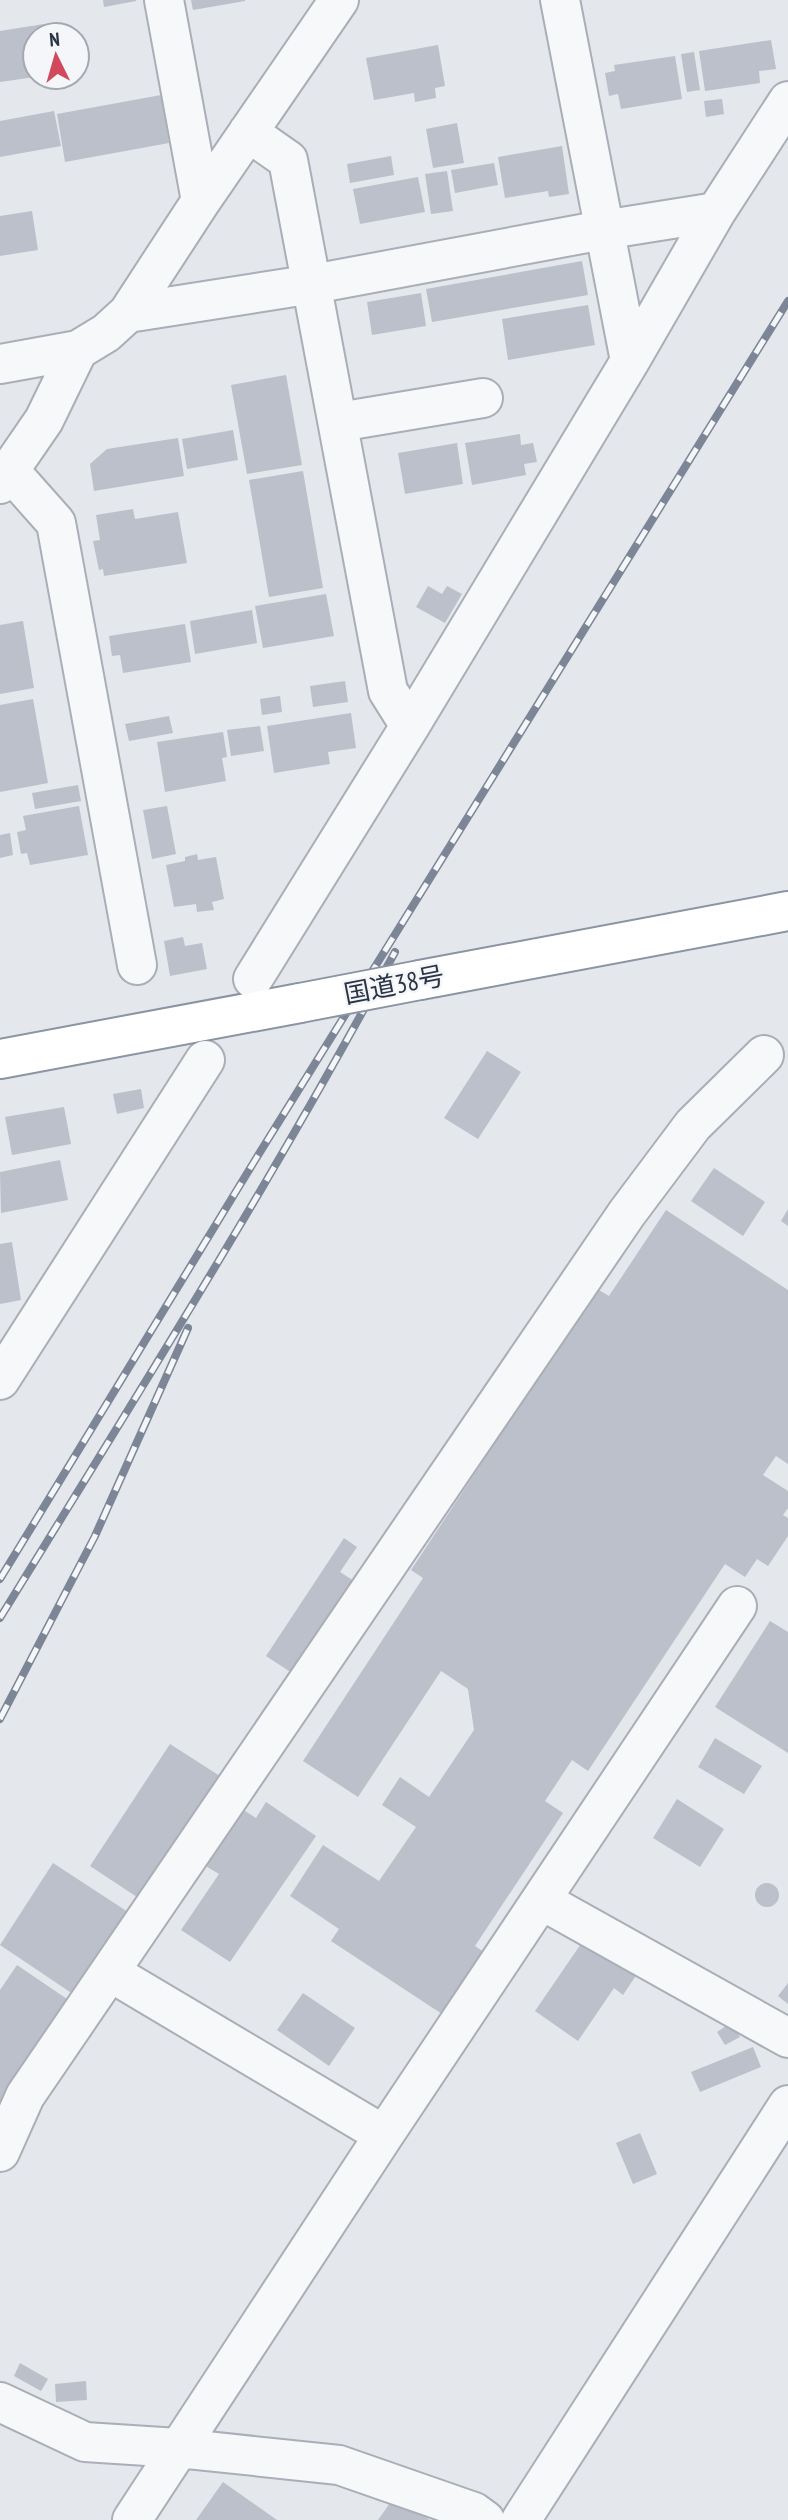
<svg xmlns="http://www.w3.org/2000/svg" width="788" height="2520" viewBox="0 0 788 2520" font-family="'PT Sans Narrow','Noto Sans JP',sans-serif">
<rect width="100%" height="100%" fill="#e4e7ec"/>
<path fill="#bbc0ca" d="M103 0H136V1L104 7Z
M191 0H245V1L193 10Z
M44 24 46 35H35V77L0 82V31Z
M771 40 776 69 759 71 760 83 705 91 699 51Z
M438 45 445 86 435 88 436 98 415 102 414 93 374 100 366 58Z
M694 52 700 90 687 92 681 54Z
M675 56 682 99 621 109 618 94 609 96 605 73 615 71 614 65Z
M161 95 169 143 65 162 57 114Z
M722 99 724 114 706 117 704 101Z
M54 111 61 146 0 157V121Z
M457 123 464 163 433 168 426 129Z
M562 146 569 194 549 197 548 191 505 198 498 157Z
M391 156 394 175 350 183 347 164Z
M494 163 498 185 455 193 451 170Z
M447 171 453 211 431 214 425 174Z
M418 177 425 212 360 224 353 189Z
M32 211 38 250 0 256V216Z
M582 261 588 295 432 322 426 289Z
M421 293 426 326 372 335 367 302Z
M588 305 595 345 508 360 502 319Z
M286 375 302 465 247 474 231 385Z
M233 430 238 460 187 469 182 439Z
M520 434 521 445 533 443 537 462 524 464 526 475 472 485 465 443Z
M178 438 184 476 94 491 90 464 107 449Z
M457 443 463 484 405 494 398 453Z
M303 471 323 588 269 597 249 480Z
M133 509 135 519 178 512 187 563 104 576 103 569 99 570 93 541 100 540 96 515Z
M428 586 442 594 447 586 462 594 445 623 416 607Z
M326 594 334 636 263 648 255 606Z
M252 610 257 643 195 654 190 621Z
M23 621 34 688 0 694V625Z
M185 624 191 662 123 673 120 655 112 656 109 636Z
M345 681 348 702 313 707 310 686Z
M280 696 282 712 262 715 260 699Z
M33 699 48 783 0 792V705Z
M351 713 356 748 328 752 330 764 274 773 267 726Z
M169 716 173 733 129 741 125 724Z
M260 726 264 751 231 756 227 730Z
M223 732 227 757 222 758 226 781 165 792 157 742Z
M78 785 81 801 35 809 32 793Z
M79 806 88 855 30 865 27 853 21 854 17 832 26 830 23 816Z
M167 806 176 854 152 859 143 810Z
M10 833 13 855 0 858V835Z
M197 854 198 860 216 857 224 899 212 902 214 910 197 912 196 904 174 907 166 865 185 861V857Z
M183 937 185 946 202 943 207 969 170 976 164 941Z
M487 1051 521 1072 478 1139 444 1118Z
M141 1089 144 1108 117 1114 113 1094Z
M64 1107 71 1144 12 1155 5 1117Z
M60 1160 68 1200 1 1213 0 1172Z
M714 1168 765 1202 743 1236 691 1201Z
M788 1209V1226L781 1221Z
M666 1210 788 1290V1464L776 1456 763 1475 788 1491V1508L783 1515 788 1518V1536L768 1566 757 1559 745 1577 725 1564 588 1771 572 1760 545 1801 563 1813 475 1946 484 1952 442 2014 331 1941 339 1929 290 1896 323 1845 379 1881 416 1827 382 1805 400 1777 429 1797 474 1730 468 1689 441 1671 358 1797 303 1761 423 1578 411 1570 597 1289 609 1296Z
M12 1242 21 1300 0 1304V1244Z
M344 1538 357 1547 340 1572 354 1581 292 1673 266 1656Z
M770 1621 788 1632V1753L715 1707Z
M715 1738 762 1766 744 1794 698 1767Z
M170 1744 223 1778 143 1901 90 1866Z
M677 1799 724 1829 700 1867 653 1838Z
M266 1802 316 1836 230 1962 181 1930 219 1874 204 1865 242 1809 256 1818Z
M53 1863 128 1912 73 1994 0 1945Z
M755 1895a12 12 0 1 1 24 0a12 12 0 1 1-24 0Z
M585 1938 637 1974 623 1995 614 1988 578 2041 535 2011Z
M17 1965 70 2001 0 2104V1990Z
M788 1983V2004L778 1996Z
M303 1993 355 2028 329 2066 277 2030Z
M732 2022 740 2037 725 2045 717 2032Z
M753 2047 761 2067 700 2092 691 2072Z
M640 2133 657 2174 633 2184 616 2143Z
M20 2363 48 2379 41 2391 14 2376Z
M86 2381 87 2400 56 2402 55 2384Z
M223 2482 277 2520H196Z
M395 2496 430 2520H378Z"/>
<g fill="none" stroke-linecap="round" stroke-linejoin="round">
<g stroke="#a9aeb7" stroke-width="42">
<path id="minor" d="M164 0 201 201
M560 0 630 361
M248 132 288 160 388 691 410 726
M128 313 313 284 603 230 716 212
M0 364 78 350
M339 422 483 398
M9 470 56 523 137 965
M0 484 44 420 78 350 106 333 128 313 201 201 339 0
M253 979 410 726 630 361 716 212 788 101
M0 1380 205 1060
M541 1900 788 2038
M110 1972 384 2135
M0 2152 25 2096 627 1213 693 1125 764 1055
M0 2402 85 2442 178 2448 339 2465 474 2512 485 2520
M132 2520 384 2135 737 1606
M521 2520 788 2105"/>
</g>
<g stroke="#8b94a3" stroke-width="42">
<path id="highway" d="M420 980 788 911
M0 1059 300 1003"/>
</g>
<use href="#minor" stroke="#f7f8fa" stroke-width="38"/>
<use href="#highway" stroke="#fff" stroke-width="38"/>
<g stroke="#7d8696" stroke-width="8">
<path id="rail" d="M0 1579 257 1157 788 301
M0 1618C135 1398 273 1180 395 952
M0 1719 95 1536 188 1328"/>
</g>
<use href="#rail" stroke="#f4f6f9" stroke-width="5" stroke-dasharray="16" stroke-linecap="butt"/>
<g stroke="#8b94a3" stroke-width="42" stroke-linecap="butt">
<path id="highway-bridge" d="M300 1003 420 980"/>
</g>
<use href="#highway-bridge" stroke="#fff" stroke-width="38"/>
</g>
<g text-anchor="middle" stroke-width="5" stroke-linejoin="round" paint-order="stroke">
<g font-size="26" fill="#2b3445" stroke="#f4f6f9">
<text transform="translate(394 985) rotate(-11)" y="9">国道38号</text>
</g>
</g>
<g transform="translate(56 56) rotate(355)"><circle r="33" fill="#f4f6f9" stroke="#a4a8b1" stroke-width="2"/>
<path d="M0-5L12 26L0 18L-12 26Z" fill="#d1495b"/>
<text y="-10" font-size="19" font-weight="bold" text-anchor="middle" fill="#2b3445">N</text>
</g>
</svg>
